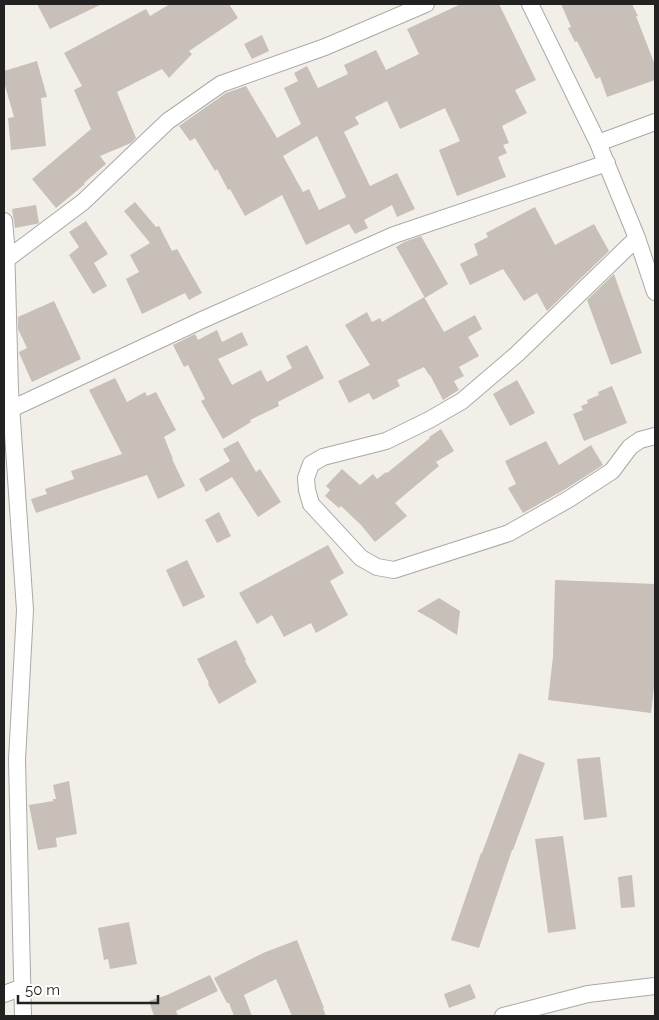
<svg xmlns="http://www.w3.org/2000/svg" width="659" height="1020" viewBox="0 0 659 1020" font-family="Raleway,sans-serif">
<rect width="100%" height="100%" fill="#f2efe9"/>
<path fill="#c7bfb8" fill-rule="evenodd" d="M37 4H102L50 29Z
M170 4H229L238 18 189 51 192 54 169 78 162 69 117 92 136 138 131 143 100 156 106 164 84 183 85 184 56 208 32 179 91 129 74 90 82 86 64 53 146 9 150 16Z
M461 4H499L536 80 515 90 527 113 502 126 509 143 503 145 507 153 498 157 506 177 457 196 439 150 460 141 445 108 400 129 387 101 355 117 359 124 344 132 370 186 397 173 415 209 397 217 392 205 364 220 368 228 355 234 349 224 306 245 282 195 245 216 230 189 228 190 217 169 215 171 195 138 190 141 179 126 226 93 246 86 277 138 301 124 284 88 298 81 294 73 307 66 318 88 348 74 344 65 376 50 386 70 419 54 407 29ZM317 136 346 197 319 210 309 189 303 192 283 156Z
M561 4H632L638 16H636L655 65V80L607 97 600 77 596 79 577 41 575 42 568 28 571 27Z
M262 35 269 51 252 59 244 44Z
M37 61 47 97 41 98 46 146 11 150 8 118 14 117 4 82V71Z
M135 202 156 227 159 226 172 251 177 249 202 293 189 300 185 293 142 314 126 279 139 272 130 255 150 243 124 211Z
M36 205 39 223 36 224 15 228 12 209Z
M535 207 555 245 594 224 609 251 547 311 537 293 524 301 503 269 470 285 460 264 478 255 474 244 488 237 486 233Z
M86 221 108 254 94 263 107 286 93 294 69 255 79 247 69 232Z
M421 236 448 284 425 298 396 247 404 242Z
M614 274 642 353 611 365 587 300Z
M424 297 444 332 475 315 482 329 468 337 479 356 459 367 464 376 454 381 459 390 443 400 430 375H429L424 367 397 380 400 386 373 400 369 393 349 403 338 381 370 365 345 325 367 312 372 322 380 318 382 322Z
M54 301 81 359 32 382 19 353V352L27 348 18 329V317Z
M217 330 222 342 242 332 248 345 218 359 232 385 261 370 267 382 292 368 286 356 307 345 324 378 278 402 279 406 250 420 251 422 223 439 201 401 205 399 188 365 184 367 173 345 195 334 198 340Z
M115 378 127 402 145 392 147 396 156 392 176 430 164 437 173 459H172L185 486 158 499 147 475 36 513 31 499 47 494 45 489 74 479 71 471 122 454 89 390Z
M517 380 535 413 510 426 493 394Z
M612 386 627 423 584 441 573 414 583 410 581 406 588 403 587 400 599 395 598 392Z
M441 429 454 451 436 462 439 466 395 503 407 516 375 542 361 525 341 506 339 508 325 496 330 490 326 486 342 469 360 485 373 474 377 479 386 472 387 473 430 438 429 437Z
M238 441 256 472 260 469 281 502 258 517 232 477 206 492 199 479 230 461 223 449Z
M546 441 559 465 591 445 603 465 564 490 523 513 508 488 516 484 505 461Z
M219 512 231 536 217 543 205 520Z
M328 545 344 573 330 581 348 615 316 633 311 623 284 637 272 615 257 624 239 593Z
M187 560 205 597 183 607 166 570Z
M555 580 655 584V679L651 713 548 700 553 657Z
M439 598 460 611 457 635 433 620 417 611Z
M236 640 246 660 245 661 257 682 219 704 208 684 209 683 197 659Z
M519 753 545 763 513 850H512L479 948 451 940 481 853H482Z
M600 757 607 817 584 820 577 759Z
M69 781 77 834 56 838 57 847 38 850 29 805 53 801V799H56L53 785Z
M563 836 576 929 548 933 535 839Z
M632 875 635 907 621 908 618 877Z
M129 922 137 964 110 969 108 959 104 960 98 928Z
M297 940 324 1008H323L326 1016H292L276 979 244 995 252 1016H234L229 1003H227L214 978 263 953Z
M210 975 218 991 176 1011 178 1016H154L149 1001 167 995Z
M470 984 476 998 449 1008 444 994Z"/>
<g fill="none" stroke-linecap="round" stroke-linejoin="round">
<g stroke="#a9a9a9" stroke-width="18">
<path id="minor" d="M530 4 598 143 637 238 655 292
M598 143 655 122
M4 221 6 243 10 390 25 610 17 760 23 1016
M637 238 517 354 462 401 429 420 386 441 323 457 311 464 306 478 307 490 311 504 361 558 377 567 394 570 509 533 569 499 612 471 630 447 640 440 655 436
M7 259 83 202 168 121 221 84 325 47 426 4
M11 409 202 320 394 235 607 163
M4 994 23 987
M503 1016 588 994 655 986"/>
</g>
<use href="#minor" stroke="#fff" stroke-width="16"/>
</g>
<rect width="659" height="1020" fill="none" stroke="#222222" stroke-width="10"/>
<path d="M18 995v8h140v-8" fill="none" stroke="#222222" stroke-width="2.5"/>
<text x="25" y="995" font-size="15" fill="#222222" stroke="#ffffff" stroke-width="4" paint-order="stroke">50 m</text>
</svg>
